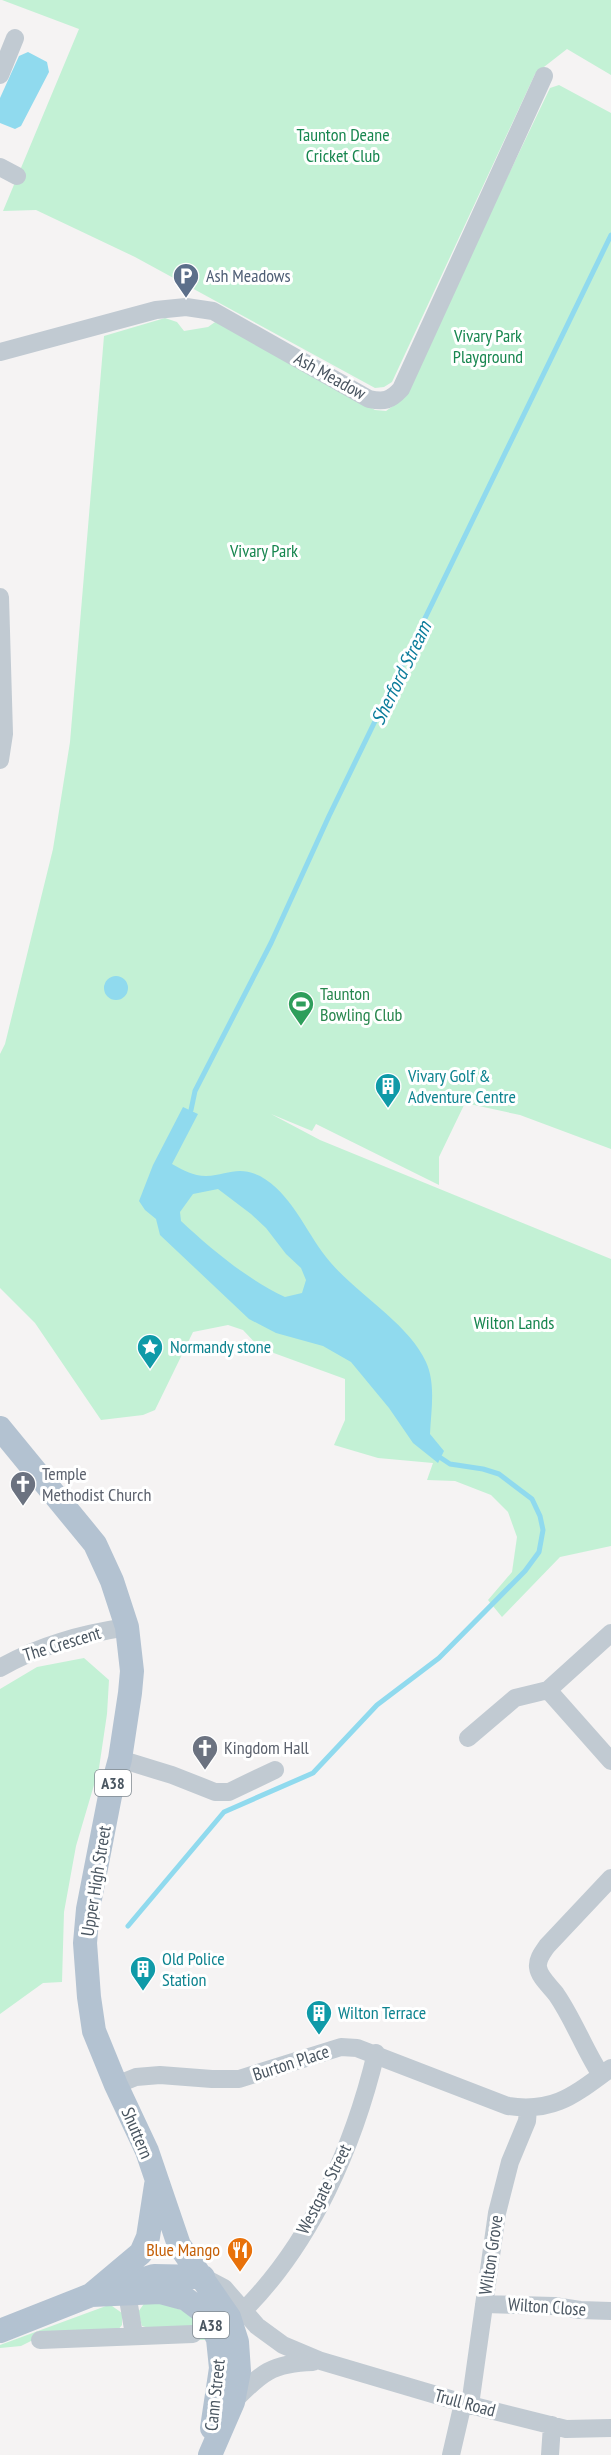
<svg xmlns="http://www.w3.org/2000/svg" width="611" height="2455" viewBox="0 0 611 2455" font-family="'PT Sans Narrow',sans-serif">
<rect width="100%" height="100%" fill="#f5f3f3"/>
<path fill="#c3f1d5" d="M2 0H611V75L567 49 535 74 392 382 384 387 375 388 135 257 36 210 3 211 79 29Z
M559 85 611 113V1149L520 1115 465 1103 439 1157V1185L316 1124 312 1131 271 1114 320 1140 611 1259V1546L560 1557 502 1617 488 1600 512 1572 517 1537 508 1512 491 1495 455 1481 427 1480 433 1463 378 1458 334 1445 345 1420V1379L260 1348 243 1330 228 1325 193 1332 155 1410 143 1415 101 1420 35 1323 0 1288V1054L5 1044 53 849 70 742 104 336 165 318 177 322 184 331 208 327 218 320 375 410 386 411 400 401 550 88Z
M84 1658 109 1680 107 1714 99 1768 76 1846 64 1912 62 1982 43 1983 0 2014V1689L37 1667Z
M146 2301H156L192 2314 210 2340H195L142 2326 138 2312Z
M106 2306H112L122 2313V2325L117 2331 45 2334 21 2346 0 2348V2345Z"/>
<path fill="#90daee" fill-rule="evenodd" d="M28 52 47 62 49 72 21 126 15 129 0 123V98L19 56Z
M104 988a12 12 0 1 1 24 0a12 12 0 1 1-24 0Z
M183 1107 198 1114 172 1164C183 1170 193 1176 206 1176 227 1175 238 1165 260 1176 291 1193 305 1230 326 1257 353 1292 408 1322 426 1362 436 1384 431 1411 430 1434L444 1451 438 1463 413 1443 389 1408 351 1362 323 1346 276 1333 249 1319 160 1235 156 1219 145 1210 139 1201 153 1165ZM218 1189 251 1214 266 1228 286 1254 301 1268 306 1280 302 1293 285 1297C247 1279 212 1250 181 1221L180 1212 193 1194Z"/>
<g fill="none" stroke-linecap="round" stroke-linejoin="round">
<path stroke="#90daee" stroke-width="5" d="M191 1110 195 1091 271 943 329 816 611 235
M128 1926 224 1812 313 1773 377 1705 439 1658 525 1571 539 1552 543 1530 540 1516 532 1499 499 1474 483 1469 450 1464 441 1458"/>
<path stroke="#c1cad2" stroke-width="18" d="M0 75 15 38
M0 167 17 176
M0 352 156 310 186 307 213 311 369 399C384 402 390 401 401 389L544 76
M0 597 4 734 0 760
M611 1633 548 1690 611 1761
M0 1668C39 1645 82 1634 127 1627
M468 1738 515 1698 548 1690
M120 1759 172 1775 215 1792H229L275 1770
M601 2075C584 2049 574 2020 556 1994 550 1986 539 1977 538 1967 537 1959 543 1952 547 1946L611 1878
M116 2085 136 2077 160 2075 212 2079H239L341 2047 357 2048 508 2106C555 2113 575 2094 611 2068
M203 2277 224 2288 257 2326 283 2345 321 2361 470 2405 566 2429 611 2428
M127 2293 134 2335
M484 2304 554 2306 580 2310 611 2311
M244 2310C312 2242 354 2145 376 2053
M40 2340 193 2334
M233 2402C261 2373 272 2363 313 2362
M470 2405 497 2213 510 2162 527 2121 528 2109
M451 2455 463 2403
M550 2455 552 2425"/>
<path stroke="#b3c2d1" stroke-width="24" d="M0 1428 95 1544 112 1581 127 1627 132 1671 130 1693 120 1759 110 1796 88 1909 85 1943 89 1997 94 2031 116 2085 147 2151 179 2245 229 2317 237 2342 239 2371 233 2402 210 2455
M132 2283 154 2276 203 2277
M91 2295 141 2253 148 2237 156 2185
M0 2331 91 2295 160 2292 186 2299 206 2314 218 2339 221 2368 212 2428"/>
</g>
<defs>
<g id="parking-pin" transform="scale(1.35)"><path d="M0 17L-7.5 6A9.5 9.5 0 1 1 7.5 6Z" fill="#5c6f8a" stroke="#fff"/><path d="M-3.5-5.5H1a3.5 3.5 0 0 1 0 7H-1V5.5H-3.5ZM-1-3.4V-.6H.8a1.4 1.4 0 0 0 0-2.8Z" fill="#fff"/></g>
<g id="stadium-pin" transform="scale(1.35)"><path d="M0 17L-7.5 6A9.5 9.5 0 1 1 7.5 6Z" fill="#2e9e5b" stroke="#fff"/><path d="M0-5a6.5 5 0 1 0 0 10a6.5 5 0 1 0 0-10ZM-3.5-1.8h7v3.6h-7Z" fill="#fff"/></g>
<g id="building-pin" transform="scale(1.35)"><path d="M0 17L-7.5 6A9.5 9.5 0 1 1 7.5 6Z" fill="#0f9aa8" stroke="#fff"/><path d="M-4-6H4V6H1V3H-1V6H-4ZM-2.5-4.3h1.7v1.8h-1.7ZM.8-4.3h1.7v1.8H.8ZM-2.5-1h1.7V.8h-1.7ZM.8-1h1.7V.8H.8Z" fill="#fff"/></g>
<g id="sight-pin" transform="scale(1.35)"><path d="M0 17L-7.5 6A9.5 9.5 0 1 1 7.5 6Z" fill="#0f9aa8" stroke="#fff"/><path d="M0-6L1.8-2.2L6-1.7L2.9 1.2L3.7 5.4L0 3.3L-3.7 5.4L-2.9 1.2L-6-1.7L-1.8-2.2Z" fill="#fff"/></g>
<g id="church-pin" transform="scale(1.35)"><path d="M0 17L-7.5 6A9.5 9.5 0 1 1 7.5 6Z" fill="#6b7280" stroke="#fff"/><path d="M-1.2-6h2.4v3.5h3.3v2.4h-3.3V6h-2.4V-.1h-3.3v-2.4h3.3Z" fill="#fff"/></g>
<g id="restaurant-pin" transform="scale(1.35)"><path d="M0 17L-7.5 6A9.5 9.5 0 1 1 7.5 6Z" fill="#e8710a" stroke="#fff"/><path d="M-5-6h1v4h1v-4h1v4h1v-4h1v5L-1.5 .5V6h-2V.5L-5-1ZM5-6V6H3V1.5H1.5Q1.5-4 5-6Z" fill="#fff"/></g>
</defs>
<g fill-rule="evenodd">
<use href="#parking-pin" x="186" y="276"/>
<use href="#stadium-pin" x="301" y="1004"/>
<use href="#building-pin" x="388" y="1086"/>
<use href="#sight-pin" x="150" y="1347"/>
<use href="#church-pin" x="23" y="1484"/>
<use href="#church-pin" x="205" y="1748"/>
<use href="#building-pin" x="143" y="1969"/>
<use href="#building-pin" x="319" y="2013"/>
<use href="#restaurant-pin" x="240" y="2250"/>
</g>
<g text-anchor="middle" stroke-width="6" stroke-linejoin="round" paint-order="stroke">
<g fill="#fff" stroke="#808990" stroke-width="1.5">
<rect x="95" y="1770" width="36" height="26" rx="4.5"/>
<rect x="193" y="2312" width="36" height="26" rx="4.5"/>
</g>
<g font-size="16" font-weight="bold" fill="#4a5661">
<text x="113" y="1789">A38</text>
<text x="211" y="2331">A38</text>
</g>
<g font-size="18" fill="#17864f" stroke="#fff">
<text x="343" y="141">Taunton Deane<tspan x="343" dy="21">Cricket Club</tspan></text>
<text x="488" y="342">Vivary Park<tspan x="488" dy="21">Playground</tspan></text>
<text x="264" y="557">Vivary Park</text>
<text x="514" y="1329">Wilton Lands</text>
</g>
<g font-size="18" fill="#4e5e75" stroke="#fff" text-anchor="start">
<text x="206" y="282">Ash Meadows</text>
</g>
<g font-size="18" fill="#4a5661" stroke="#fff">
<text transform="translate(330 376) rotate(29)" y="6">Ash Meadow</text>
<text transform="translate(62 1644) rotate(-17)" y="6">The Crescent</text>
<text transform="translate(96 1881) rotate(-81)" y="6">Upper High Street</text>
<text transform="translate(291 2063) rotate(-18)" y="6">Burton Place</text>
<text transform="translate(137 2133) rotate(67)" y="6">Shuttern</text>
<text transform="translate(324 2189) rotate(-63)" y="6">Westgate Street</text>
<text transform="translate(491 2255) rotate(-82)" y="6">Wilton Grove</text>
<text transform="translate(547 2307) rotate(4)" y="6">Wilton Close</text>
<text transform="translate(215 2395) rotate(-84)" y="6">Cann Street</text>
<text transform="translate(465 2403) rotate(15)" y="6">Trull Road</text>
</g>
<g font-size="18" fill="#27864d" stroke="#fff" text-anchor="start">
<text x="320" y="1000">Taunton<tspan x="320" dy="21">Bowling Club</tspan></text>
</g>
<g font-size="18" fill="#0d838f" stroke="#fff" text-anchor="start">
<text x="408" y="1082">Vivary Golf &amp;<tspan x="408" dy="21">Adventure Centre</tspan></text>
<text x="170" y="1353">Normandy stone</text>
<text x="162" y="1965">Old Police<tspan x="162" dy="21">Station</tspan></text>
<text x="338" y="2019">Wilton Terrace</text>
</g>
<g font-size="18" fill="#5b616d" stroke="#fff" text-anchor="start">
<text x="42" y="1480">Temple<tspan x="42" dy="21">Methodist Church</tspan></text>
<text x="224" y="1754">Kingdom Hall</text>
</g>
<g font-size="18" fill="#c56008" stroke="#fff" text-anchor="end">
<text x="220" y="2256">Blue Mango</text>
</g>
<g font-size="20" font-style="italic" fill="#0c7c9b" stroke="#fff">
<text transform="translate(401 673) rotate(-64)" y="7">Sherford Stream</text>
</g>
</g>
</svg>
